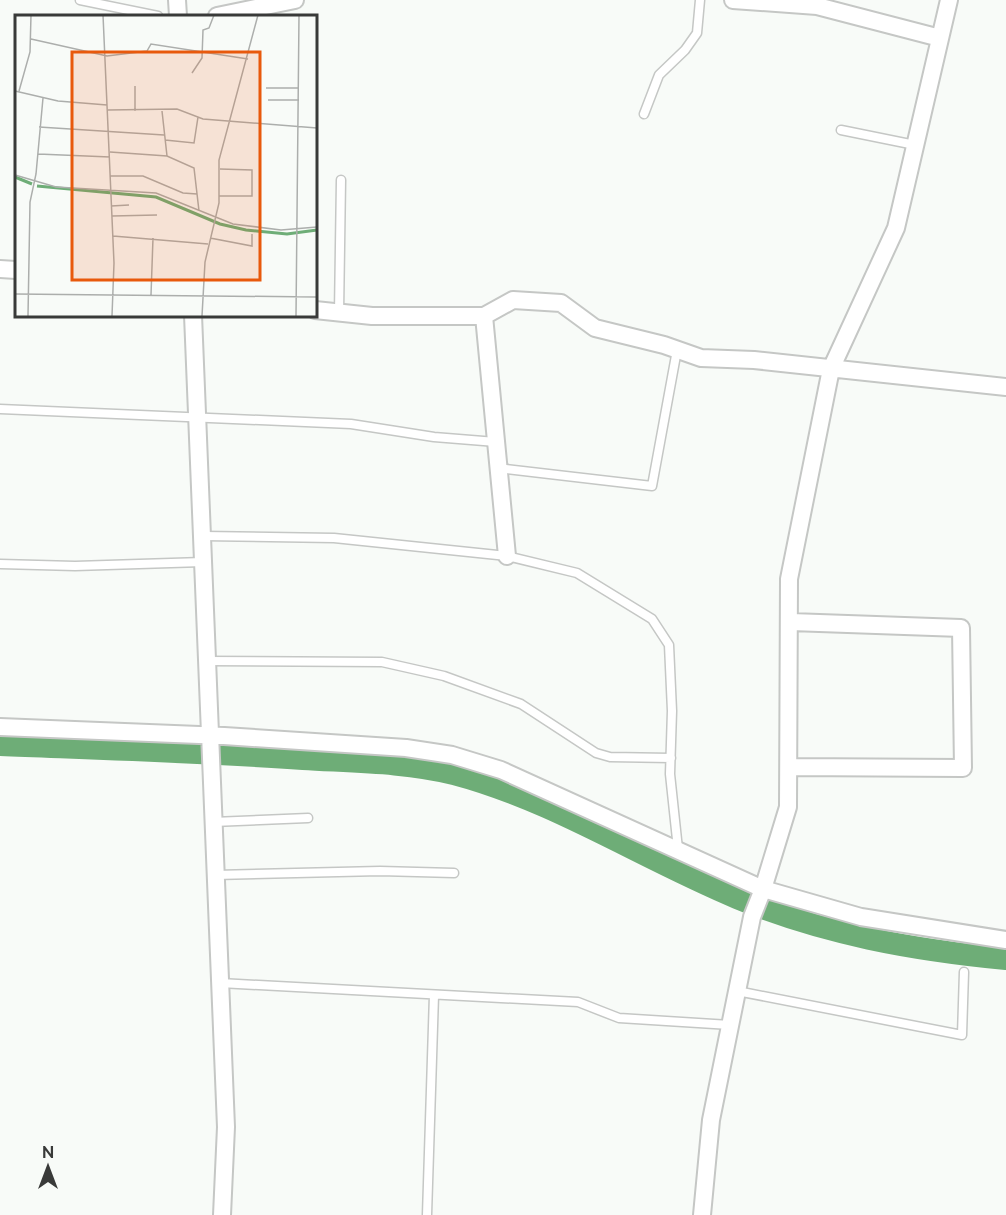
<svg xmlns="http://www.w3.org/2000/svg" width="1006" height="1215" viewBox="0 0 1006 1215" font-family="Raleway,sans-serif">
<rect width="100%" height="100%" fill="#f8fbf8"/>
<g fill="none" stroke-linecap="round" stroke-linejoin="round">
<path stroke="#6ead77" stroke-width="22" d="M0 745C101 749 202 752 303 759 353 762 406 762 454 774 553 800 643 859 737 898 823 934 913 950 1006 959"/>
<g stroke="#c5c7c5" stroke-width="11">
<path id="lane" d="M80 0 158 16
M644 114 659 75 685 50 697 33 700 0
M841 130 915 145
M339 313 341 180
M0 409 351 424 434 437 496 442
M498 468 652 486 677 350
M203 536 334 538 507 556 577 573 652 619 669 645 672 711 670 774 678 849
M0 564 75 566 203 562
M206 661 382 662 444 676 521 704 596 753 610 757 671 758
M213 822 308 818
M215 875 380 871 454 873
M220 983 578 1002 619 1018 730 1025
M737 991 962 1035 964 972
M427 1215 434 995"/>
</g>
<g stroke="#c5c7c5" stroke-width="20">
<path id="street" d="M177 0 178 16
M733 0 817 6 940 38
M217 16 295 0
M0 269 16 270
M315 310 372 316H484L513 300 561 303 595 328 664 345 701 358 754 360 1006 387
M193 315 226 1127 222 1215
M484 316 507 556
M0 727 224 736 406 748 452 755 501 770 763 889 861 917 1006 940
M789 767 963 768 961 628 791 622
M702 1215 711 1120 752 917 763 889 788 807 789 579 831 369 896 228 949 0"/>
</g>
<use href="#lane" stroke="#fff" stroke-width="8"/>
<use href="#street" stroke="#fff" stroke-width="16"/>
</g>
<g transform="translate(15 15)">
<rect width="302" height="302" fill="#f8fbf8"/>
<path fill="none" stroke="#6ead77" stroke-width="3" d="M0 162 17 169M22 171 141 182 205 209 231 215 272 219 302 215"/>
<path fill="none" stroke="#acaeac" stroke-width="1.5" d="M88 0 99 248 97 301M16 24 92 41 132 36 136 29 233 44M177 58 187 43 188 15 194 13 199 0M251 73H284M0 76 43 86 92 90M4 76 15 37 16 0M253 85H284M93 95 162 94 188 104 302 113M120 96V71M147 96 152 141M24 112 149 120M150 125 179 128 183 102M95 137 152 141 179 153 184 196M23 139 95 142M0 160 41 172 141 178 218 209 266 215 302 212M95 161H128L168 178 182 179M204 181H237V155L205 154M96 191 114 190M97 201 142 200M98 221 193 229M195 223 237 231V219M0 279 302 282M136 280 138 223M13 301 15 187 21 159 28 83M187 301 190 247 204 188V145L243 0M281 301 284 0"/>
<path fill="#e8590c" fill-opacity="0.15" stroke="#e8590c" stroke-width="3" d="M57 37H245V265H57Z"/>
<rect width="302" height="302" fill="none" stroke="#393a39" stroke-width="3"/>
</g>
<g transform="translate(48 1167)" stroke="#f8fbf8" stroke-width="4.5" paint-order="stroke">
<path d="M0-4.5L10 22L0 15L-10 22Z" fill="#393a39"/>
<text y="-9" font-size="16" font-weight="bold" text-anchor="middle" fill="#393a39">N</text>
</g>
</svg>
